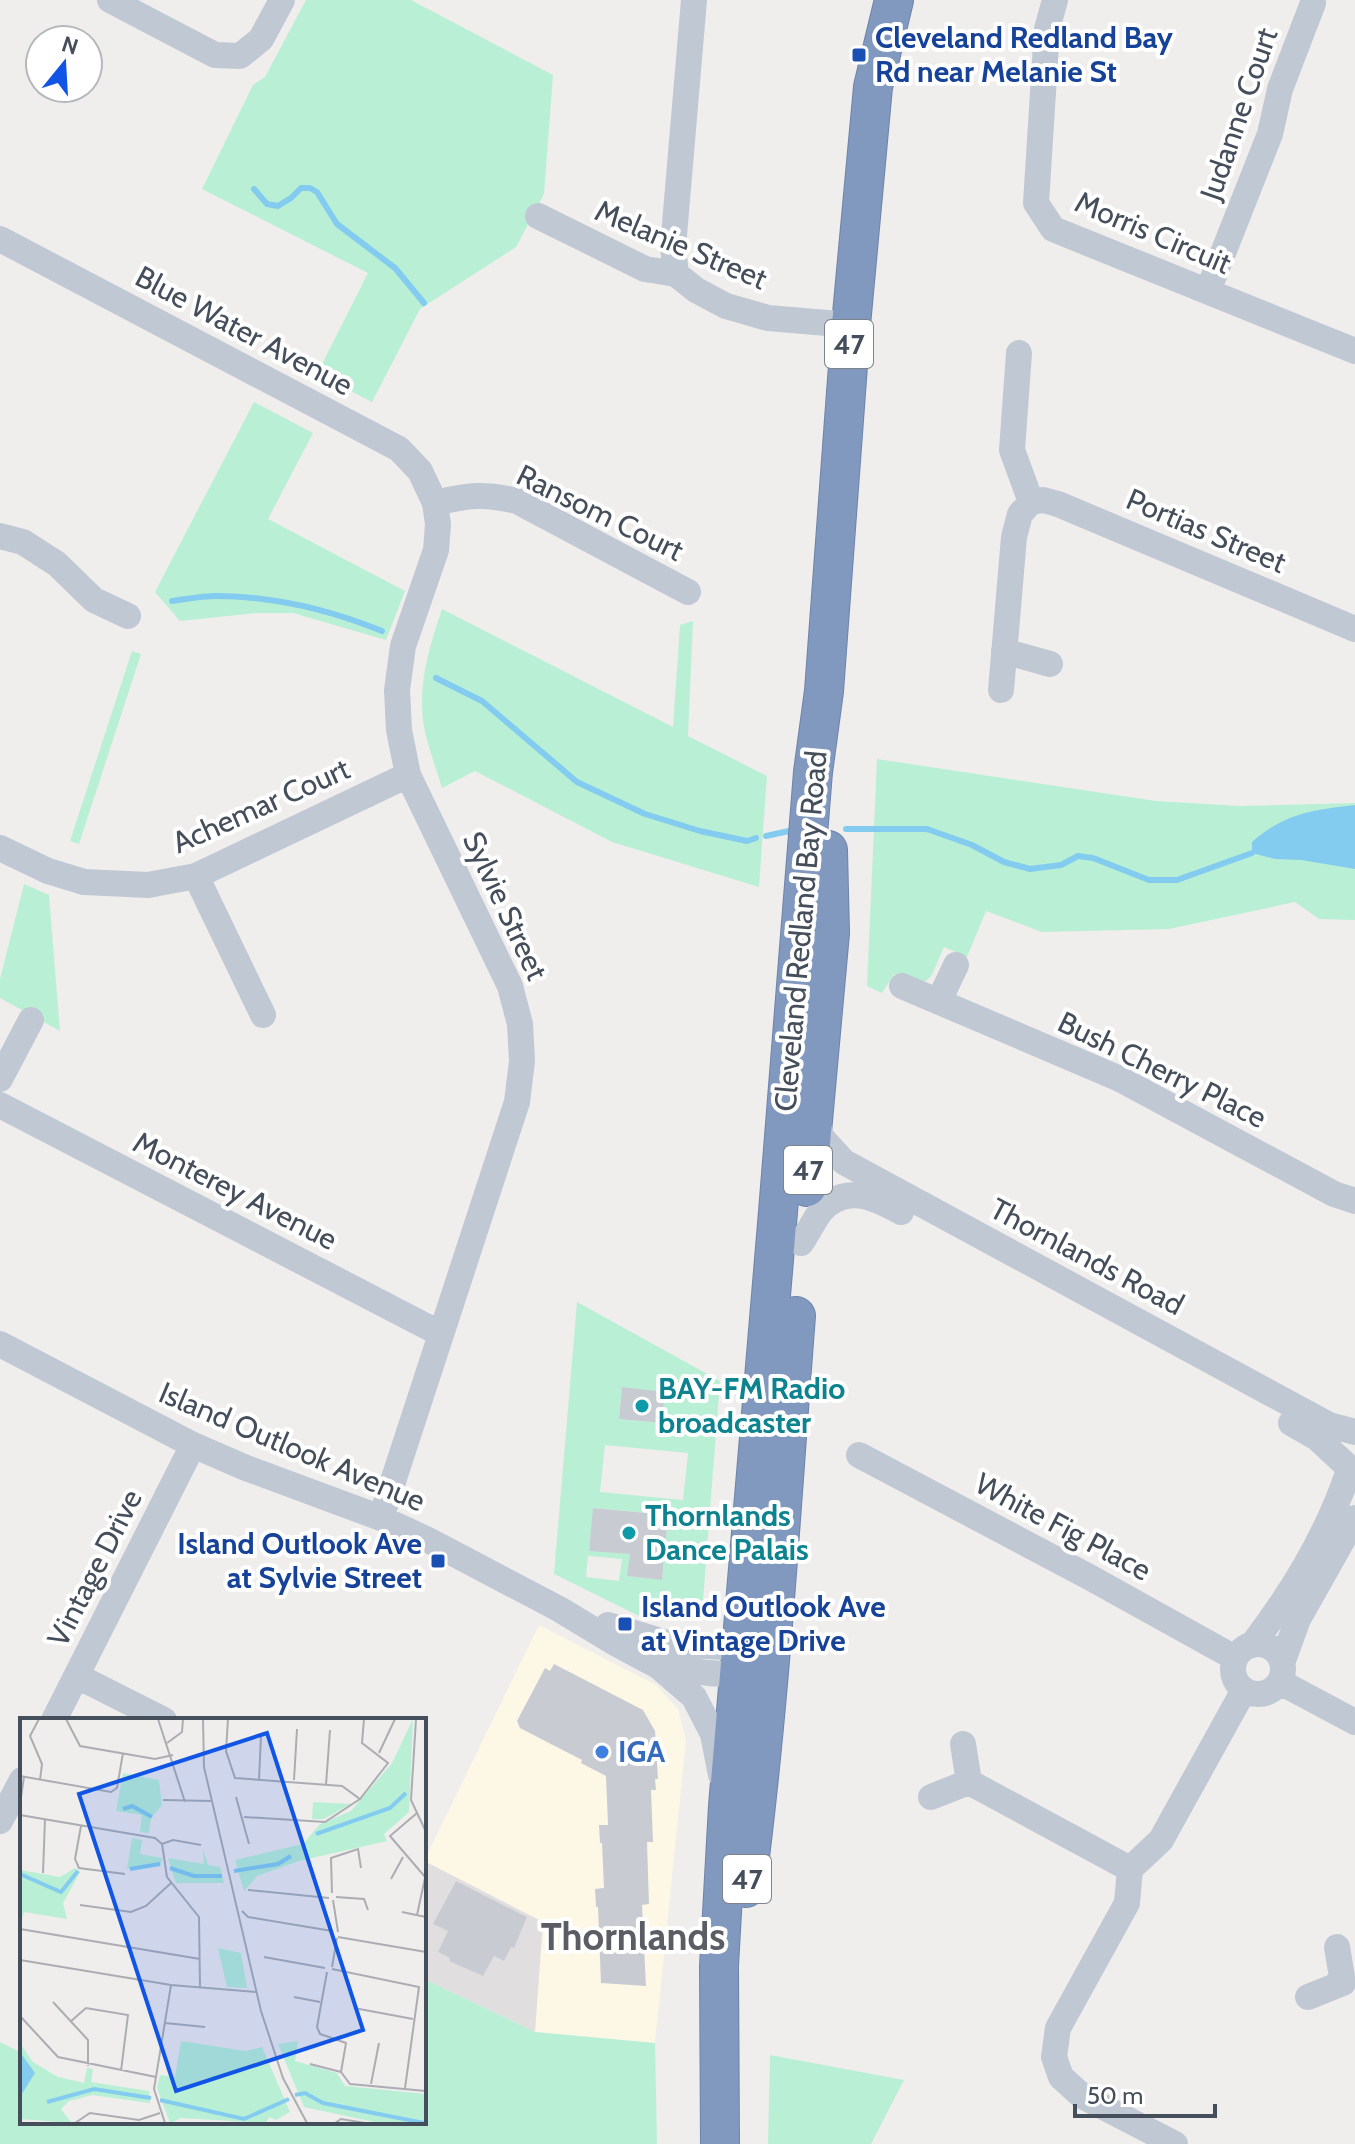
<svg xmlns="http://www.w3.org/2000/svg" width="1355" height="2144" viewBox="0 0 1355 2144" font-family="Cabin,sans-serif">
<rect width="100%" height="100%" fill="#f0eded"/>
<path fill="#fcf8e5" d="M539 1625 656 1685 678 1709 686 1740 655 2043 535 2032 542 1922 424 1861Z"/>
<path fill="#e1dedf" d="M424 1861 543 1922 535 2032 424 1979Z"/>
<path fill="#b9f0d5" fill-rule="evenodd" d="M306 0H411L553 75 544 194 516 247 420 309 372 402 317 374 368 273 202 189 253 85 265 77Z
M254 402 313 433 268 519 405 591 386 640 293 613H256L180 621 155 592Z
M442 609 673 727 680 625 693 621 688 736 767 776 759 887 612 842 475 771 442 788C436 768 428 747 424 727 417 686 429 648 442 609Z
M132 651 141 654 79 844 70 841Z
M877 759 1156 801 1240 806 1355 803V920L1319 919 1295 902 1169 929 1042 932 986 911 967 957 944 947C929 980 932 992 894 974L882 993 867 986Z
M24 884 49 895 60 1031 0 998V979Z
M577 1302 720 1381 703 1601 683 1620 645 1619 554 1574ZM622 1388 665 1393 662 1423 619 1419ZM605 1445 688 1453 683 1500 600 1492ZM594 1508 668 1515 662 1580 628 1576 630 1554 589 1550ZM588 1556 622 1559 619 1581 586 1577Z
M424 1979 535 2032 655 2043 657 2144H0V2042L22 2053V2122H424Z
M770 2055 904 2080 871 2144H768Z"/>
<path fill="#84ccef" d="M1355 805V869L1301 860 1275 859 1252 853V842C1285 813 1313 810 1355 805Z"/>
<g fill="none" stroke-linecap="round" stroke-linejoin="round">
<path stroke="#84ccef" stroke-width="6" d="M254 189 267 204 278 206 291 198 301 188H310L317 192 337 224 395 268 424 303
M172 601C187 599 202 596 216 596 274 596 328 609 382 631
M436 678 482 701 577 782 645 814 700 831 747 841 756 838
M846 829H927L972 845 1004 862 1030 869 1061 865 1078 856 1093 858 1149 880H1177L1252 853
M766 836 789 831"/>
</g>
<path fill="#c9cbd3" d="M622 1387 665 1392 662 1423 619 1419Z
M593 1508 668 1515 662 1580 627 1576 630 1554 589 1551Z
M554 1664 643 1710 655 1731 658 1779H655L656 1790H651L653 1842H647L649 1904 642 1905 646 1986 601 1983 598 1907H596L595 1889 604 1888 602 1843H600L599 1825H608L606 1776 581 1763 582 1760 520 1728 517 1721 545 1668 550 1671Z
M456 1881 527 1917 514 1948 511 1947 504 1961 494 1956 483 1976 449 1961 450 1958 438 1952 448 1931 433 1924Z"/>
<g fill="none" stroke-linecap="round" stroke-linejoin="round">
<g stroke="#6e84aa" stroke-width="40">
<path id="highway" d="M807 1187 830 933 828 850
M746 1888C771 1698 781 1507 796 1316
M720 2144 719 1966 728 1806 778 1212 813 772 824 691 851 325 873 87 894 0"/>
</g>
<path stroke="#c0c8d3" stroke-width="26" d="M110 0 215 55 240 56 261 39 282 0
M1055 0 1047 29 1036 203 1053 229 1355 351
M538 216 645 269 676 274 696 290 726 306 768 318 851 325
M0 239 399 449 420 471 435 503 438 524 436 550 403 646 397 690 399 730 408 775 510 986 520 1024 522 1061 517 1102 381 1518
M676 274 673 247 694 0
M1208 291 1270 134 1280 89 1313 3
M1019 353 1012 450 1031 502
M1031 502 1043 500 1058 504 1355 629
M435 503C468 495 484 493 517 501L688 592
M0 536 23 542 57 564 94 600 128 616
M1004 651 1050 664
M1001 690 1014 537 1020 514 1031 502
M0 848 48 871 84 882 148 885 196 876 408 775
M196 876 263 1015
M902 986 1120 1079 1334 1194 1355 1201
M939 1001 956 965
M0 1079 31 1020
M0 1105 441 1334
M814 1115 822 1138 844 1162 1329 1425 1355 1432
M801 1243C808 1233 814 1220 821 1211 846 1183 875 1198 901 1212
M0 1344 193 1445 246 1468 381 1518 428 1540 559 1609 617 1644 658 1666 708 1673 752 1676
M1291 1423 1317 1438 1345 1464
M859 1455 1091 1578 1235 1658
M608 1625 670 1644 758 1649
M1233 1669a25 25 0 1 1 50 0a25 25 0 1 1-50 0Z
M1252 1645C1292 1593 1327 1535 1348 1473
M1282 1663 1298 1619 1355 1518
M658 1666 694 1697 713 1734 721 1775
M77 1676 164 1720
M1280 1682 1355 1722
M54 1720 193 1445
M969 1782 1130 1869
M931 1797 969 1782 963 1744
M0 1821 22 1780
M1308 1997 1343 1983 1337 1947
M1175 2144 1082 2096 1061 2077 1054 2057 1058 2028 1127 1903 1130 1869 1161 1840 1244 1690"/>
<use href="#highway" stroke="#8299bf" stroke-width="38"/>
</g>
<g fill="#1a4fb4" stroke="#fff" stroke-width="3">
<rect x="851" y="47" width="16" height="16" rx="4"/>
<rect x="430" y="1553" width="16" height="16" rx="4"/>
<rect x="617" y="1616" width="16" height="16" rx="4"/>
</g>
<g fill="#0f9aa8" stroke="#fff" stroke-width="3">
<circle cx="642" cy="1406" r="8"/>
<circle cx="629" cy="1533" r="8"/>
</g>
<circle fill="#3f7fe0" stroke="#fff" stroke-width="3" cx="602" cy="1752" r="8"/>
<g text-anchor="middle" stroke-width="8" stroke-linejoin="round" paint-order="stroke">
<g fill="#fff" stroke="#7d838c" stroke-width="2">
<rect x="825" y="320" width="48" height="48" rx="6"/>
<rect x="784" y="1146" width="48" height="48" rx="6"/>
<rect x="723" y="1855" width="48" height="48" rx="6"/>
</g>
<g font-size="28" font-weight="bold" fill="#454e5b">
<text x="849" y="354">47</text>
<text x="808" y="1180">47</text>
<text x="747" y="1889">47</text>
</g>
<g font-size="30" font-weight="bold" fill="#164399" stroke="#fff" text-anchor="start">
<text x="875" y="48">Cleveland Redland Bay<tspan x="875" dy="34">Rd near Melanie St</tspan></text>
<text x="422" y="1554" text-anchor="end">Island Outlook Ave<tspan x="422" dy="34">at Sylvie Street</tspan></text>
<text x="641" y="1617">Island Outlook Ave<tspan x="641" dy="34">at Vintage Drive</tspan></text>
</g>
<g font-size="30" fill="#454e5b" stroke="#fff">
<text transform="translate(1239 114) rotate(-71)" y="10">Judanne Court</text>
<text transform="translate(1153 233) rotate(23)" y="10">Morris Circuit</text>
<text transform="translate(681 245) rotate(23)" y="10">Melanie Street</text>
<text transform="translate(244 331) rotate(28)" y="10">Blue Water Avenue</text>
<text transform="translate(600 513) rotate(26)" y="10">Ransom Court</text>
<text transform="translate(1206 531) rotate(23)" y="10">Portias Street</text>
<text transform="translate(261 806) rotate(-24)" y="10">Achemar Court</text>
<text transform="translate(505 906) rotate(65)" y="10">Sylvie Street</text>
<text transform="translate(801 931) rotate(-85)" y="10">Cleveland Redland Bay Road</text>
<text transform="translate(1162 1070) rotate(26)" y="10">Bush Cherry Place</text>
<text transform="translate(235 1191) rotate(27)" y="10">Monterey Avenue</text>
<text transform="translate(1087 1257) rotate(28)" y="10">Thornlands Road</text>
<text transform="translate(292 1447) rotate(23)" y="10">Island Outlook Avenue</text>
<text transform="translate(1063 1527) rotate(28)" y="10">White Fig Place</text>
<text transform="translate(95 1568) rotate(-63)" y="10">Vintage Drive</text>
</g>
<g font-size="30" font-weight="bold" fill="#0d838f" stroke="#fff" text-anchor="start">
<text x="658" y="1399">BAY-FM Radio<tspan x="658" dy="34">broadcaster</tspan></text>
<text x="645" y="1526">Thornlands<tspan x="645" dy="34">Dance Palais</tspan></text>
</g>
<g font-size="30" font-weight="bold" fill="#366cbe" stroke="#fff" text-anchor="start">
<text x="618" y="1762">IGA</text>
</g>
<g font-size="38" font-weight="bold" fill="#5a5d63" stroke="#fff">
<text x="633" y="1950">Thornlands</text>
</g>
</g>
<g transform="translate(20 1718)">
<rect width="406" height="406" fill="#f0eded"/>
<path d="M393 1 389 94 364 116 367 123 279 143 237 158 224 173 215 142 283 126 300 106 331 93 372 45ZM103 55 139 62 142 87 131 100 129 115 120 114 122 97 96 93ZM293 84 331 86 304 101H292ZM112 120 122 122 120 136 142 140 141 147 107 151ZM183 131 188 147 200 149 204 165H156L148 140 184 146ZM55 150 60 154 43 185 47 201 4 194 0 207V152L40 159ZM198 230 221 235 227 270 207 269ZM161 323 225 333 242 329 270 394 256 402 249 399 246 405 161 400 150 405 137 370 140 357 155 359ZM278 323 275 343 317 355 325 368 406 376V405H359L284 389 258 326ZM0 325 13 344 38 359 64 365 67 350 73 351 71 364 129 373 130 385 72 377 49 383 41 391 52 405 0 401Z" fill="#b9f0d5"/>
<path d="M0 334 15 355 0 379Z" fill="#84ccef"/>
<path fill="none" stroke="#84ccef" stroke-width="4" d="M103 91 112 88 132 99M296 116 370 90 386 75M150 150 174 158H202M110 151 140 146M214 153 258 146 271 138M0 156 41 174 58 153M275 377 285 375 303 385 404 405M140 382 224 401 269 381M27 384 74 371 131 380"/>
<path fill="none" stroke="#acadb3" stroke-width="2" d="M19 1 10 18 22 46 20 62M46 1 60 28 135 41 153 37M138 1 165 84M183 1 184 49 241 293 263 360 287 405M208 1 206 33 215 60 322 68 340 81 368 45 342 25 344 1M396 1 391 82 406 114M147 25 162 14 163 1M359 35 375 1M0 58 91 74 97 70 103 35M239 62 241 17M274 62 277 11M306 67 310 12M216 79 229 126M143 82 192 83M0 86 4 59M397 95 370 118 406 160M0 97 135 120 142 126M224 99 305 104 340 81M61 108 55 141 59 150 105 156M142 126 147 159 179 199 180 269M142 126 153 122 181 127M23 155 25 101M371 161 383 139M228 172 309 180M312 175 311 140 338 131 341 150M316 179 344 181 348 192M313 182 318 214M60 187 111 194 126 188 151 165M222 193 228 199 312 213M382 194 406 199M397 197 405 160M0 211 180 241M318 219 406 234M244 239 305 250M0 242 151 267 237 274M312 249 317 220M312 251 399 269 385 370M307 254 297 309 300 316 326 325 321 354M274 279 300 284M33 284 68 322V348M334 290 393 301M0 298 38 339 136 359M50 304 66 290 108 297 101 353M145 305 185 309M290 346 321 354M321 354 330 366 406 373M351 366 359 325M55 405 70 395 119 402 140 395M145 405 134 371 151 267M315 405 321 401 345 405"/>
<path fill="#1155e6" fill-opacity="0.15" stroke="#1155e6" stroke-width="4" d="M247 15 343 312 156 373 59 76Z"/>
<rect width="406" height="406" fill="none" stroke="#454e5b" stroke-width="4"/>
</g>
<g transform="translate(64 64) rotate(18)"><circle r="38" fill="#ffffff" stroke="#b5b8bd" stroke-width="2"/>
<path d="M0-6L14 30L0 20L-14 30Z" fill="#1155e6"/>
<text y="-12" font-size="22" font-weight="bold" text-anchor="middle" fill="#454e5b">N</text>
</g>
<path d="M1075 2104v12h140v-12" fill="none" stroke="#454e5b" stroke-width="4"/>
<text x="1087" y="2104" font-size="24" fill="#454e5b" stroke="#ffffff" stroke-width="6" paint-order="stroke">50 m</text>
</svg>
